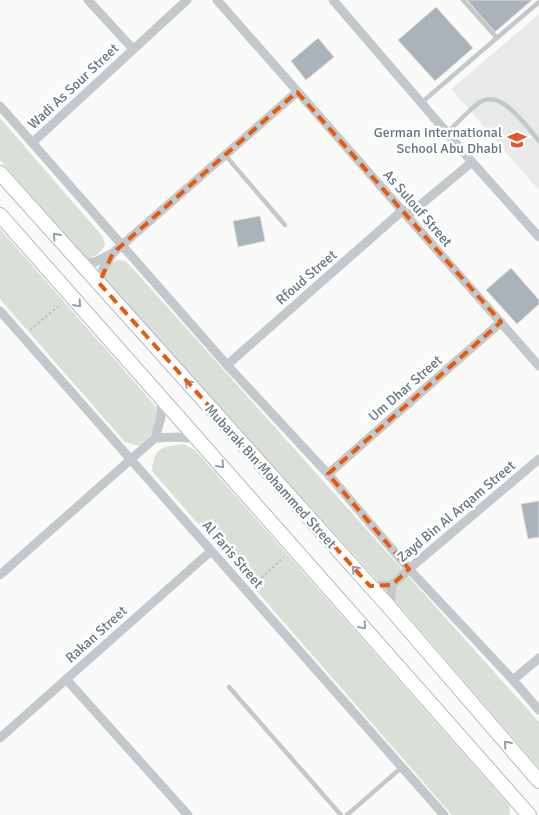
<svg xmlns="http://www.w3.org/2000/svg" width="539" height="815" viewBox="0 0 539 815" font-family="Signika,sans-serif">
<rect width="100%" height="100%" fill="#fafaf8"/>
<path fill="#e8e9e9" d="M539 14V190L451 89Z"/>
<path fill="#dadfd7" d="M0 118 103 237 105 245C100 254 94 259 83 257L0 160Z
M0 229 153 403 160 418 150 436 139 446 125 442 0 299Z
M117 260 126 261 539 722V768L382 586 104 280 108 265Z
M184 444 195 450 509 805 510 815H452L152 471C154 447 162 447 184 444Z"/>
<path fill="#aab3b9" stroke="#dcdcda" d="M467 0H532L495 32Z
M436 7 473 48 435 81 398 40Z
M318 38 334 57 306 80 291 61Z
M260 216 265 241 238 247 233 221Z
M511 268 539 300V304L517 324 486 290Z
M539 501V537L528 539 521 504Z"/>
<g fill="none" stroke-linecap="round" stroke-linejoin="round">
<g stroke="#b3babf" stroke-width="16">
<path id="secondary" d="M0 173 390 608 539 781
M0 215 529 815"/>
</g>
<path stroke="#bbbfc2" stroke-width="2" stroke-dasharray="2.5 2.5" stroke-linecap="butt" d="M30 330 61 304
M254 585 284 557"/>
<path stroke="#c3c8cc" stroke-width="4.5" d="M463 0 497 38
M421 103 539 2
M447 133C454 126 475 104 482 101 503 91 527 127 539 141
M225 155 285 225
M229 687 341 815
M347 815 402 767"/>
<path stroke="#c3c8cc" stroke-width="9" d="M88 0 133 49
M217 0 539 366
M333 0 472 162 539 237
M0 106 227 365 328 474 409 569 513 680 539 710
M33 142 187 0
M407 216 472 162
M80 262H95L113 253 297 92
M99 283 103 269 113 253
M0 311 444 815
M227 365 403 210
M155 438 177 437 197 439
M328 474 501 322
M0 575 155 438 161 418V399
M370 586 392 585 409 569 539 459
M390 608 392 585
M66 679 188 815
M513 680 539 658
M0 738 211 551"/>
<use href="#secondary" stroke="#fff" stroke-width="14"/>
</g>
<defs><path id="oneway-chevron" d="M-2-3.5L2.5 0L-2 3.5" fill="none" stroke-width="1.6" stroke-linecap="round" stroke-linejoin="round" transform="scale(1.25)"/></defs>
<g stroke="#939fa8">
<use href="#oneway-chevron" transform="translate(56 236) rotate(-132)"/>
<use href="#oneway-chevron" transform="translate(78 304) rotate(49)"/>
<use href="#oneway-chevron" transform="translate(188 383) rotate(-132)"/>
<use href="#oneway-chevron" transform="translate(221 465) rotate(49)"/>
<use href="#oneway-chevron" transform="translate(355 569) rotate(-132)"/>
<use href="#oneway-chevron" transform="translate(363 626) rotate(49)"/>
<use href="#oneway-chevron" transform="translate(507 744) rotate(-131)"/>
</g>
<path fill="none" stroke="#e8590c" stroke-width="4" stroke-dasharray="10 6" stroke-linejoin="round" d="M297 92 501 322 328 474 409 569 392 585 370 586 99 283 113 253Z"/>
<defs>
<g id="school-bare" transform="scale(1.5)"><path d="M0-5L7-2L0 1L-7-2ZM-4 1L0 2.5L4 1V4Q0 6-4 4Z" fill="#e4572e" stroke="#fff" stroke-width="2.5" paint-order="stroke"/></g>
</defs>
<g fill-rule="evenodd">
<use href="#school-bare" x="517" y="140"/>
</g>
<g text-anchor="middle" stroke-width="5" stroke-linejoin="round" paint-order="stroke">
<g font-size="14" fill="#657683" stroke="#fff">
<text transform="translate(73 86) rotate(-43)" y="5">Wadi As Sour Street</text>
<text transform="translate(418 208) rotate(49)" y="5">As Sulouf Street</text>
<text transform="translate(306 277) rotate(-41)" y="5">Rfoud Street</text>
<text transform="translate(405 388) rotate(-41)" y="5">Um Dhar Street</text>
<text transform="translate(271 476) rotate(48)" y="5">Mubarak Bin Mohammed Street</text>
<text transform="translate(456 511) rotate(-40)" y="5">Zayd Bin Al Arqam Street</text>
<text transform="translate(233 554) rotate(49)" y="5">Al Faris Street</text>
<text transform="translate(96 634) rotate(-42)" y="5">Rakan Street</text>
</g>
<g font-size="14" fill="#657683" stroke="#fff" text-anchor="end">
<text x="502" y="137">German International<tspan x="502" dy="16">School Abu Dhabi</tspan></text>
</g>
</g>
</svg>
